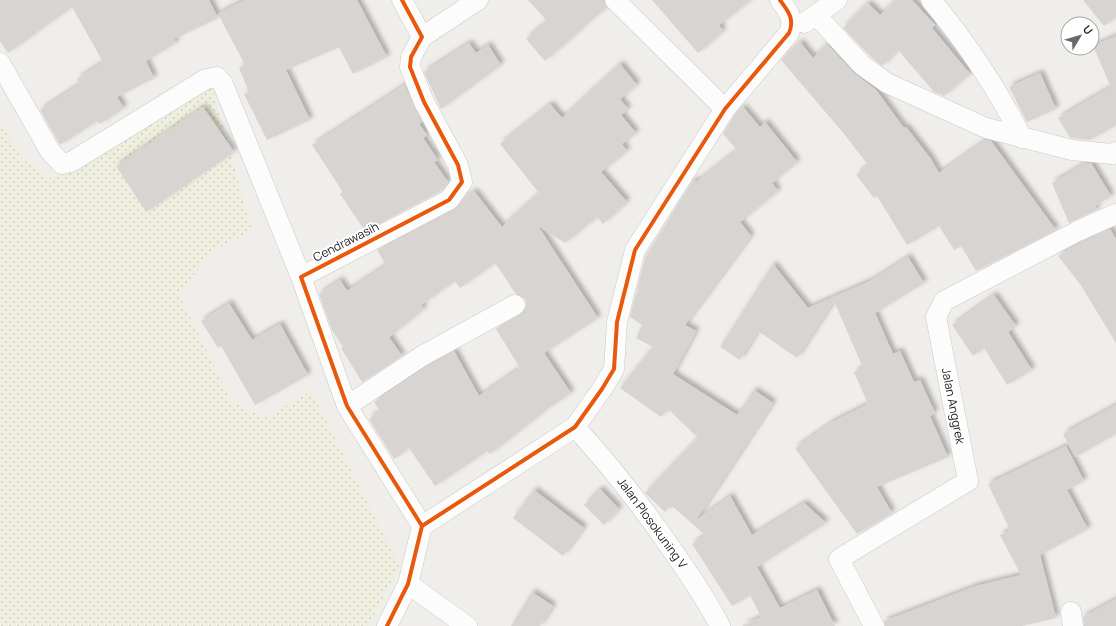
<svg xmlns="http://www.w3.org/2000/svg" width="1116" height="626" viewBox="0 0 1116 626" font-family="Manrope,sans-serif">
<defs>
<pattern id="farmland-dots" width="8" height="8" patternUnits="userSpaceOnUse"><rect width="8" height="8" fill="#efefdf"/><path d="M2 2h.1M6 6h.1" fill="none" stroke="#cdcdbf" stroke-width="1.8" stroke-linecap="round"/></pattern>
<filter id="shadow"><feDropShadow dx="3.5" dy="-3.5" stdDeviation="2" flood-color="#0004"/></filter>
</defs>
<rect width="100%" height="100%" fill="#f0eeeb"/>
<path fill="url(#farmland-dots)" d="M208 73 252 231 211 252 179 295 231 401 265 418 311 391 400 566 368 626H0V120L21 158 49 179Z"/>
<path fill="#d7d4d2" filter="url(#shadow)" d="M0 0H209L218 18 174 39 176 43 146 61 154 78 117 97 124 108 100 124 97 121 60 145 40 110 80 84 77 79 103 62 72 7 8 53 0 41Z
M245 0H357L387 57 353 74 339 47 286 70 310 120 267 140 244 94 249 92 239 68 245 65 218 14Z
M528 0H604L606 7 545 61 526 39 547 21Z
M652 0H751L719 25 723 31 698 53Z
M896 0H912L935 25 932 28 970 74 944 96 934 92 898 50 882 66 870 56 843 28 868 3 880 15Z
M1083 0H1116V17L1104 26Z
M1116 36V125L1090 140 1070 138 1058 118 1111 87 1093 46Z
M800 42 813 58 827 44 854 73 876 90 904 128 906 127 931 159 939 173 986 140 991 141 1056 230 976 271 961 246 954 250 939 226 907 245 877 196 874 198 856 175 868 165 845 135 781 60Z
M469 43 476 53 488 45 501 65 441 109 424 72Z
M620 64 637 85 620 99 628 109 621 115 636 133 622 144 627 151 601 172 627 202 603 224 597 217 565 243 538 226 598 318 544 353 571 393 546 410 490 454 487 451 435 486 409 448 394 459 369 419 380 411 374 402 428 366 454 351 479 396 520 368 496 329 525 311 526 306 525 299 516 294 495 263 460 288 455 281 421 305 424 309 389 337 402 356 362 382 341 348 343 347 332 330 319 294 340 280 347 291 386 265 377 250 454 210 465 198 474 191 502 227 539 193 500 144 550 104 562 118Z
M1040 73 1056 109 1027 122 1009 87Z
M405 85 422 122 419 124 427 135 423 138 438 160 434 162 448 182 441 191 365 231 340 194 343 192 312 145Z
M203 107 234 152 146 212 116 166Z
M743 107 760 127 765 122 797 162 772 183 778 191 740 222 751 236 685 325 696 331 673 374 737 415 754 390 773 403 696 520 730 496 752 535 804 503 826 523 757 567 780 608 817 590 835 626H742L761 617 750 595 732 606 692 544 705 535 671 505 665 512 645 493 698 438 668 409 661 417 620 388 653 347 636 338 642 325 630 317 635 296 639 290 637 289 645 258 693 180 696 182 737 150 723 134 734 116Z
M1086 163H1091L1111 196 1095 206 1097 210 1069 223 1052 183Z
M1110 229 1116 239V343L1080 284 1058 256 1083 241Z
M908 257 924 283 875 313 893 354 900 351 914 382 920 380 935 413 930 416 948 457 877 487 892 513 857 534 795 448 832 422 868 404 854 372 863 368 834 301 797 358 758 331 740 360 720 347 773 264 808 308 870 281Z
M994 295 1016 326 1008 332 1032 370 1007 385 984 348 973 356 952 325Z
M229 303 252 340 280 324 308 375 255 405 221 346 218 348 201 321Z
M1116 405V434L1075 457 1063 434Z
M1066 446 1084 481 1067 490 1088 529 1040 555 1056 618 1022 626H885L884 621 976 586 1021 575 1000 535 1010 530 988 484Z
M600 489 619 509 604 525 584 505Z
M534 490 584 528 563 556 513 518Z
M532 592 553 606 540 626H511Z
M1116 599V626H1084L1083 617Z"/>
<g fill="none" stroke-linecap="round" stroke-linejoin="round">
<g stroke="#c9c8c7" stroke-width="21">
<path id="minor" d="M402 0 422 37 411 57 410 67 424 102 458 165 462 182 449 200 301 277 347 406 422 526
M615 0 725 109
M931 0C967 43 997 88 1022 138
M816 15 862 65 887 83 986 128 1072 150 1112 154 1116 152
M804 23 837 0
M422 37 478 0
M0 63 50 151 62 164 71 162 206 79 217 77 223 84 301 277
M347 406 422 356 515 305
M575 427C612 467 644 509 675 554 691 577 707 600 720 626
M408 584 467 626
M1071 612 1073 626
M387 626 408 584 422 526 575 427 602 389 614 369 617 322 635 250 725 109 789 33C795 19 788 11 780 0
M874 626 839 559 968 481 936 317 944 301 1078 231 1116 214"/>
</g>
<use href="#minor" stroke="#fdfcfc" stroke-width="20"/>
<g stroke="#fff" stroke-width="6">
<path id="cycleway" d="M402 0 422 37 411 57 410 67 424 102 458 165 462 182 449 200 301 277 347 406 422 526
M387 626 408 584 422 526 575 427 602 389 614 369 617 322 635 250 725 109 789 33C795 19 788 11 780 0"/>
</g>
<use href="#cycleway" stroke="#e8590c" stroke-width="4"/>
</g>
<g text-anchor="middle" stroke-width="4" stroke-linejoin="round" paint-order="stroke">
<g font-size="12" fill="#222" stroke="#fff">
<text transform="translate(346 242) rotate(-27)" y="4">Cendrawasih</text>
<text transform="translate(953 406) rotate(79)" y="4">Jalan Anggrek</text>
<text transform="translate(652 523) rotate(54)" y="4">Jalan Plosokuning V</text>
</g>
</g>
<g transform="translate(1080 36) rotate(52)"><circle r="19" fill="#ffffff" stroke="#a7a7a7"/>
<path d="M0-3L7 15L0 10L-7 15Z" fill="#6a6968"/>
<text y="-6" font-size="11" font-weight="bold" text-anchor="middle" fill="#222222">U</text>
</g>
</svg>
